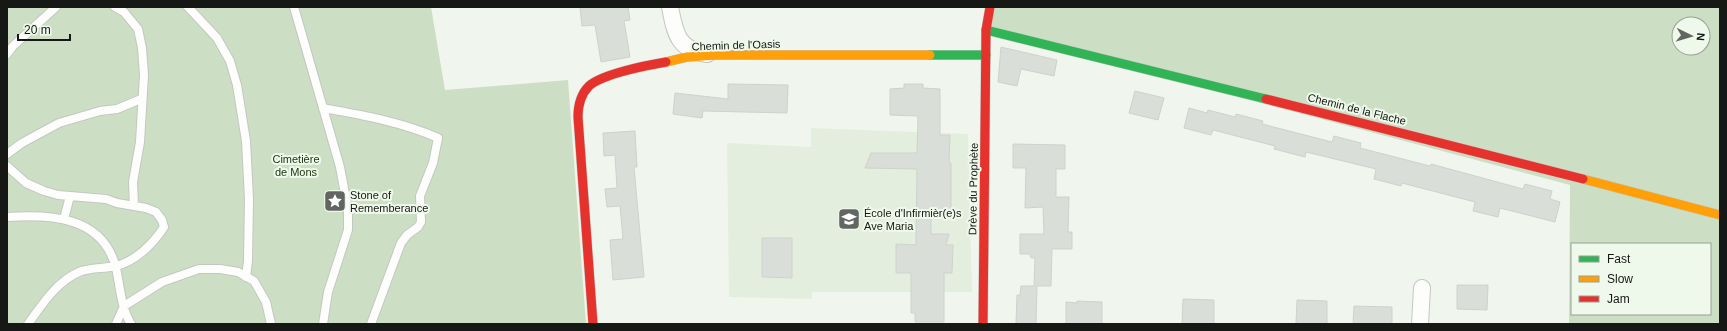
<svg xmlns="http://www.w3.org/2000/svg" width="1727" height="331" viewBox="0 0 1727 331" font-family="Arial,sans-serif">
<rect width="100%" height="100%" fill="#f0f6ee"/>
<path fill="#e3eede" d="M811 128 968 134 972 292H812V299L729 297 727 143 811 147Z"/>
<path fill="#ccdfc4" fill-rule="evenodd" d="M7 7H431L445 90 568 80 586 324H7Z
M990 7H1720V324H1569L1570 185 986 30ZM1679 24H1703V48H1679ZM1572 244H1710V314H1572Z"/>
<path fill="#daded8" stroke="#ced2cc" d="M588 7H628L630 20 624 21 630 57 601 62 595 25 582 26 580 8Z
M1001 47 1057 60 1054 76 1021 69 1017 86 998 82Z
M728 84 788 85 787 113 703 111 702 118 673 114 675 93 728 99Z
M904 84H923V88L940 89V135H950L949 163H951V210H931V234H949L946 245H953L952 273H944V322H915V313H911V273H896V244L916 245 917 169 865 168 871 153H917L918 116 890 115V89L904 88Z
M1135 91 1164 98 1158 120 1129 113Z
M1189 108 1207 113 1208 110 1235 117 1236 114 1263 121 1262 124 1332 142 1334 136 1361 143 1360 148 1430 166 1431 164 1523 189 1525 184 1552 191 1550 199 1560 202 1555 222 1500 208 1498 217 1473 211 1475 202 1402 183 1401 186 1374 179 1376 169 1306 152 1305 157 1274 149 1275 146 1213 130 1211 135 1184 128Z
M635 131 637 167H634L644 277 613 280 610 240 623 239 620 206 607 207 605 189 617 188 615 155 604 156 603 133Z
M1013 144 1065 145V169H1056V197H1069L1068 232H1072V249H1052L1051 286H1037L1036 324H1016L1017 295H1020L1021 286H1034L1035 258H1031L1030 254H1020V234H1044L1043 207 1025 208 1026 168H1013Z
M762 238H792V278L762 277Z
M1457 285H1488L1487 310 1457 309Z
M1183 299 1214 300V324H1182Z
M1297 300 1327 301V324H1296Z
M1077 301 1102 302V324H1066V302L1077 303Z
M1354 306 1392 307V324H1353Z"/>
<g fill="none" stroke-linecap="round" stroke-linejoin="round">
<g stroke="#c3c7c1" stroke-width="10">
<path id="lane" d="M115 7 124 12 138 29 142 48 144 75 140 142 133 182 134 206
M188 7 217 38 230 61 237 85 246 141 249 199 248 261 246 277
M294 7 340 167 348 210V230L328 292 323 324
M7 54 13 46 56 7
M323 108C362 115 402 122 438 138L433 163 420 196 421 222 418 227 407 235 401 243 371 324
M7 154 22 143 59 123 100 111 117 109 141 99
M7 166 26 183 44 191 58 195 106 199 117 203 146 208 156 212 162 220 164 227C153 244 135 262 115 266 103 269 91 267 79 272 56 282 42 305 28 324
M7 217C50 214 103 216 116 268 120 286 121 308 131 324
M64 219 70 196
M116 324 124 306 162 282 199 269H220L238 272 254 281 266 302 271 324"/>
</g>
<g stroke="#c3c7c1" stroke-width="18">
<path id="street" d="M670 7C675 32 677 50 707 54
M1420 324 1422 288"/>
</g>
<g stroke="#c3c7c1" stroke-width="10">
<path id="fast" d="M986 30 1266 99
M930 55H986"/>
</g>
<g stroke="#c3c7c1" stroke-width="10">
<path id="slow" d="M666 62 687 57 717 55H930
M1583 179 1720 215"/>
</g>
<g stroke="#c3c7c1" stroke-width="10">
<path id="jam" d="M1266 99 1583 179
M593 324 578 117C578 106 581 94 589 86 602 74 648 65 666 62
M983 324 986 30 990 7"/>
</g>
<use href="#lane" stroke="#fdfefc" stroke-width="8"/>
<use href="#street" stroke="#fdfefc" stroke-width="16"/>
<use href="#fast" stroke="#30b455" stroke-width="9"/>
<use href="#slow" stroke="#ff9f0a" stroke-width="9"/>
<use href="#jam" stroke="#e5322d" stroke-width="9"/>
</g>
<defs>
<g id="sight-square" transform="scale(1.15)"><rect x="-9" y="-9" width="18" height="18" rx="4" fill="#626660" stroke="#eff9eb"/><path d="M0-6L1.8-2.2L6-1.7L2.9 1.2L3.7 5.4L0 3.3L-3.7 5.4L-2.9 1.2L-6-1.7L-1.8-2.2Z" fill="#fff"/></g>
<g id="university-square" transform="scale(1.15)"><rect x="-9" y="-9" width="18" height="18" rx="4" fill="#626660" stroke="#eff9eb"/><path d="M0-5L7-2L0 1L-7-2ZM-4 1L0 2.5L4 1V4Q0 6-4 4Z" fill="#fff"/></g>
</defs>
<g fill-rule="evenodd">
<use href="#sight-square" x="335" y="201"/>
<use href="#university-square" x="849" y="219"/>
</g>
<g text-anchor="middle" stroke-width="4" stroke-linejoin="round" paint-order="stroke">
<g font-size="11" fill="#151814" stroke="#eff9eb">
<text transform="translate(736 45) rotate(-2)" y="4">Chemin de l'Oasis</text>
<text transform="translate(1357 109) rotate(14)" y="4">Chemin de la Flache</text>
<text transform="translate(973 189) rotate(-89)" y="4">Drève du Prophète</text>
</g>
<g font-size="11" fill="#18330b" stroke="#eff9eb">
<text x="296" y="163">Cimetière<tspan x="296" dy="13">de Mons</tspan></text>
</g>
<g font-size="11" fill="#151814" stroke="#eff9eb" text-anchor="start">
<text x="350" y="199">Stone of<tspan x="350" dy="13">Rememberance</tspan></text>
<text x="864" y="217">École d'Infirmièr(e)s<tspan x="864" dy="13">Ave Maria</tspan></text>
</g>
</g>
<rect width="1727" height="331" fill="none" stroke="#151814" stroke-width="16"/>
<rect x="1571" y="243" width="140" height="72" fill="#eff9eb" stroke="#989f95"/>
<rect x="1579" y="256" width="20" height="6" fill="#30b455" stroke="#989f95"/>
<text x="1607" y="263" font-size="12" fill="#151814">Fast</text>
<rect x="1579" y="276" width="20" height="6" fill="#ff9f0a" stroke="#989f95"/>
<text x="1607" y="283" font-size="12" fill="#151814">Slow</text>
<rect x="1579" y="296" width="20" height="6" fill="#e5322d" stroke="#989f95"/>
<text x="1607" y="303" font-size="12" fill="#151814">Jam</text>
<g transform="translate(1691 36) rotate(95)"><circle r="19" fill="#eff9eb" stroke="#989f95"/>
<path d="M0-3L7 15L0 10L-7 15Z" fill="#626660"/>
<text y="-6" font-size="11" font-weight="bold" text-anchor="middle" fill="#151814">N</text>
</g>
<path d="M18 34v6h52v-6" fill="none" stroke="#151814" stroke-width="2"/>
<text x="24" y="34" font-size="12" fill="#151814" stroke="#eff9eb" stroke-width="3" paint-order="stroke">20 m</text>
</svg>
